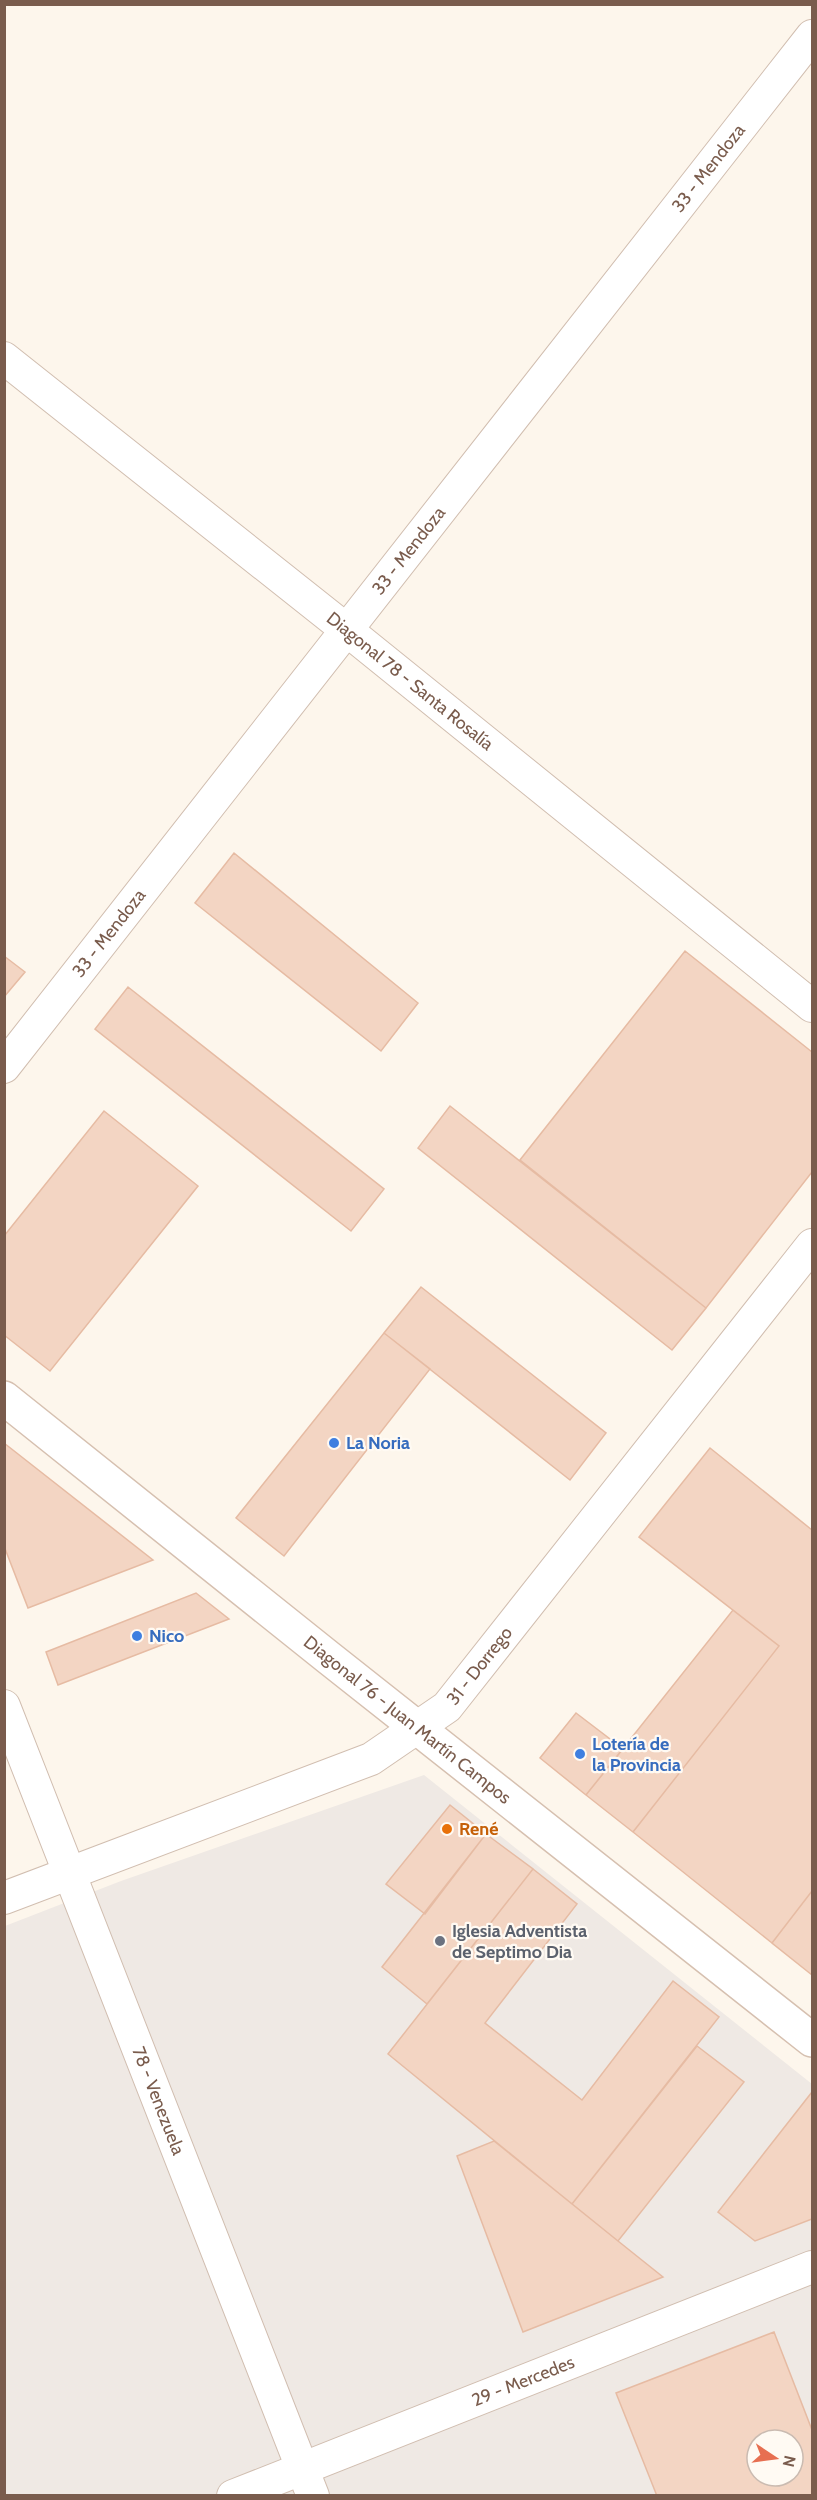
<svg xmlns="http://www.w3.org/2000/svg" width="817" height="2500" viewBox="0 0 817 2500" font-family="Cabin,sans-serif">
<rect width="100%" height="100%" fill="#fdf6ec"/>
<path fill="#efe9e4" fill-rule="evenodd" d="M424 1775 812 2084V2495L5 2496V1926L121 1881ZM757 2440H793V2476H757Z"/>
<path fill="#f3d5c3" stroke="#e6bba3" stroke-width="1.5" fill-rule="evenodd" d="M234 853 418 1003 381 1051 195 903Z
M685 951 812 1052V1172L706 1308 520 1160Z
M4 956 25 972 4 997Z
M128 987 384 1189 351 1231 95 1029Z
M450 1106 706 1308 672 1350 418 1148Z
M104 1111 198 1186 50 1371 4 1335V1236Z
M421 1287 606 1433 570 1480 384 1333Z
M384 1333 430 1369 284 1556 236 1518Z
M4 1443 153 1560 28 1608 4 1546Z
M710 1448 812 1530V1891L772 1943 633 1832 779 1646 639 1537Z
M196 1593 229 1619 58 1685 46 1652Z
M733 1610 779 1646 633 1832 586 1795Z
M576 1713 623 1749 586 1795 540 1758Z
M450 1805 486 1834 425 1914 386 1884Z
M486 1834 533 1869 427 2004 382 1967Z
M533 1869 577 1904 485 2023 582 2100 673 1981 719 2017 572 2204 388 2054Z
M812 1891V1975L772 1943Z
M697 2046 744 2082 618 2241 572 2204Z
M812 2092V2219L755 2241 718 2212Z
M494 2141 618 2241 663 2277 523 2332 457 2156Z
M774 2332 812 2430V2496H657L616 2393ZM757 2440H793V2476H757Z"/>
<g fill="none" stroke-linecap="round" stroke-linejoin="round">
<g stroke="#d1beb0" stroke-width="34">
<g id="minor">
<path id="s1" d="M4 358 348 631 812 1006"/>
<path id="s2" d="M4 1067 812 36"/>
<path id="s3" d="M4 1706 313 2496"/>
<path id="s4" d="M4 1898 371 1759 447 1707 812 1245"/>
<path id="s5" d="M233 2496 812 2267"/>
</g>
</g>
<g stroke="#d6c0b0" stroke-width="36">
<g id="secondary">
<path id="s6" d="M4 1398 329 1658 812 2040"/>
</g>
</g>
<use href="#minor" stroke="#fff" stroke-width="32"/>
<use href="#secondary" stroke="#fff" stroke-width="33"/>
</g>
<g fill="#3f7fe0" stroke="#fffaf3" stroke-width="2">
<circle cx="334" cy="1443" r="6"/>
<circle cx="137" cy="1636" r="6"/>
<circle cx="580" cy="1754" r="6"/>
</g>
<circle fill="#e8710a" stroke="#fffaf3" stroke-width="2" cx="447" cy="1829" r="6"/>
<circle fill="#6b7280" stroke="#fffaf3" stroke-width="2" cx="440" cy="1941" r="6"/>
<g text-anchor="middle" stroke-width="4.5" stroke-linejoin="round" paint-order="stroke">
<g font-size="18" fill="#7a5c4d" stroke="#fffaf3">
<text dy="6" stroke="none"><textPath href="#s2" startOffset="1142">33 - Mendoza</textPath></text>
<text dy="6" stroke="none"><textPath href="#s2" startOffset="656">33 - Mendoza</textPath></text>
<text dy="6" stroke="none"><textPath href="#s1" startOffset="519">Diagonal 78 - Santa Rosalía</textPath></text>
<text dy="6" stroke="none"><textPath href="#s2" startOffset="170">33 - Mendoza</textPath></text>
<text dy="6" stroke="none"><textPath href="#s4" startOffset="537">31 - Dorrego</textPath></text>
<text dy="6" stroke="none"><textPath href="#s6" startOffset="516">Diagonal 76 - Juan Martín Campos</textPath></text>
<text dy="6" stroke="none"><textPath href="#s3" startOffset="424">78 - Venezuela</textPath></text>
<text dy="6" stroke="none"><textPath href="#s5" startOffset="312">29 - Mercedes</textPath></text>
</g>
<g font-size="18" font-weight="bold" fill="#366cbe" stroke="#fffaf3" text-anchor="start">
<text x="346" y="1449">La Noria</text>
<text x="149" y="1642">Nico</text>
<text x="592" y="1750">Lotería de<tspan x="592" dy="21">la Provincia</tspan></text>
</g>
<g font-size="18" font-weight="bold" fill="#c56008" stroke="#fffaf3" text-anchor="start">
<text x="459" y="1835">René</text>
</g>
<g font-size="18" font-weight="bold" fill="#5b616d" stroke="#fffaf3" text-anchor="start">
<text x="452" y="1937">Iglesia Adventista<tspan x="452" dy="21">de Septimo Dia</tspan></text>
</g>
</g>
<rect width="817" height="2500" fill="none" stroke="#7a5c4d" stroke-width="12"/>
<g transform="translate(775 2458) rotate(103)"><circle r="28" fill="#fffaf3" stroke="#cabbb1" stroke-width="1.5"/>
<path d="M0-4.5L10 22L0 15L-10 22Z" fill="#e76f51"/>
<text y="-9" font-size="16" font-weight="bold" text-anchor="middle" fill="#7a5c4d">N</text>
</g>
</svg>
